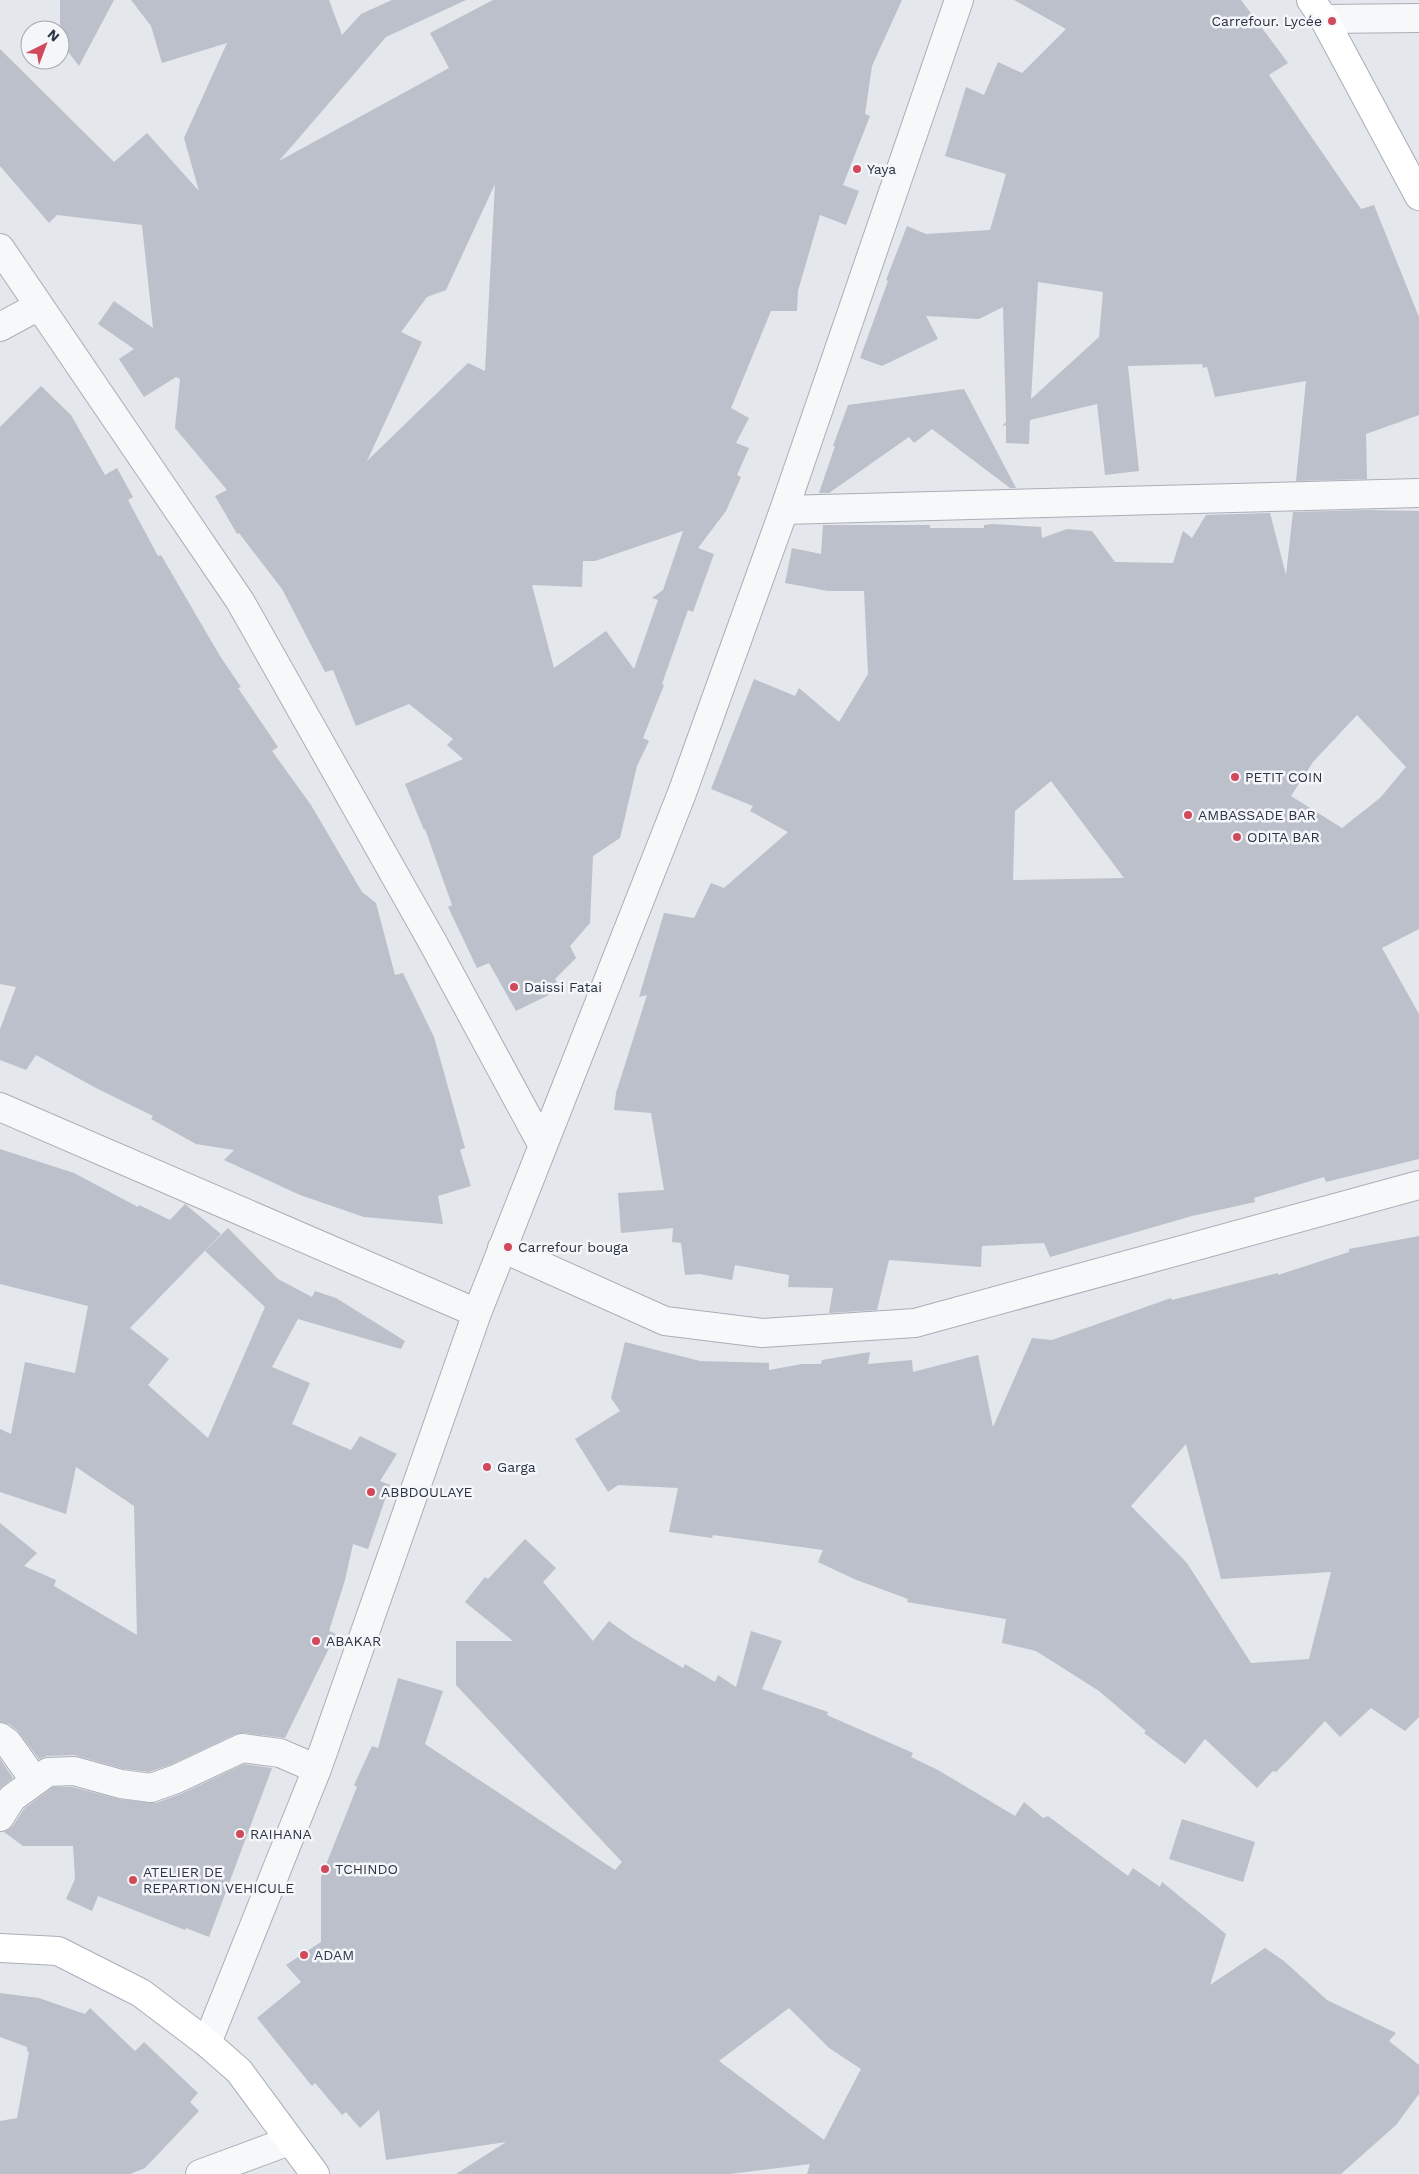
<svg xmlns="http://www.w3.org/2000/svg" width="1419" height="2174" viewBox="0 0 1419 2174" font-family="'Work Sans',sans-serif">
<rect width="100%" height="100%" fill="#e4e7ec"/>
<path fill="#bbc0ca" fill-rule="evenodd" d="M60 0H114L79 66 60 41Z
M131 0H329L342 35 361 14 392 0H466L386 37 279 161 449 68 430 33 493 0H902L872 66 865 114 870 116 843 185 859 191 846 225 820 215 798 291 797 311H771L731 408 749 418 736 443 749 448 737 475 741 477 726 511 698 548 714 554 693 612 688 610 662 684 664 685 643 738 649 741 637 766 620 838 593 856 590 923 570 946 576 958 555 979 561 989 516 1011 489 963 477 968 448 907 452 905 425 829 424 830 405 784 463 759 447 745 453 739 409 704 356 726 333 670 325 672 282 589 239 533 237 534 215 496 227 490 175 428 180 379 176 377 144 397 119 359 134 349 98 324 114 301 153 328 142 225 57 215 49 223 0 166V49L114 162 147 133 199 191 184 138 227 43 162 63 151 26ZM495 184 485 371 468 363 367 461 422 342 401 332 427 297 446 290ZM683 531 663 590 652 598 658 600 634 669 606 631 554 668 532 585 582 587 583 561H595Z
M1014 0H1241L1288 63 1269 75 1361 209 1374 205 1419 317V415L1366 434 1367 479 1296 481 1306 381 1215 397 1207 367 1203 368 1202 364 1128 366 1139 471 1105 475 1097 404 1030 420 1029 444 1006 443V425L1002 426 1006 422 1003 307 979 319 926 316 938 339 882 366 860 358 888 281 886 280 907 226 926 234 990 230 1006 174 945 156 966 87 984 95 998 62 1022 73 1066 29ZM1038 282 1103 292 1099 337 1031 399Z
M41 386 71 415 105 475 117 468 133 497 128 500 158 556 161 555 220 656 241 687 238 688 278 747 272 751 311 805 362 892 376 903 395 975 403 973 434 1037 465 1148 460 1150 471 1186 438 1196 443 1224 364 1217 300 1195 224 1160 234 1150 196 1144 151 1119 153 1116 96 1088 36 1055 26 1070 0 1060V1029L16 987 0 984V427Z
M964 389 1016 488H1010L932 429 914 443 909 437 829 493H819L835 446H833L848 405Z
M1368 510 1419 511V929L1382 948 1419 1014V1159L1326 1182 1324 1177 1254 1198 1255 1202 1192 1216 1050 1257 1044 1243 982 1246 981 1267 889 1260 877 1310 829 1313 833 1288 788 1287 789 1275 735 1265 732 1280 700 1274 685 1275 681 1243 672 1242 673 1228 621 1233 618 1193 664 1190 651 1113 614 1110 616 1093 647 995 639 997 664 913 694 918 711 883 724 888 788 832 750 811 753 806 711 789 754 679 795 696 799 688 839 722 868 674 864 591H828L785 583 792 548 821 554 823 525H930V528H984V525L992 524 1041 527 1042 538 1067 529 1092 531 1115 562 1173 563 1183 531 1192 538 1206 515 1270 513 1286 575 1293 512ZM1357 715 1406 767 1380 798 1342 828 1291 796 1313 762ZM1051 781 1124 878 1013 880 1015 811Z
M0 1149 74 1173 138 1207 139 1205 170 1220 185 1204 221 1234 130 1328 169 1359 148 1385 208 1438 265 1307 205 1251 228 1228 278 1279 312 1297 315 1291 336 1298 405 1341 401 1349 298 1319 272 1367 310 1383 292 1424 351 1450 360 1436 397 1454 380 1481 390 1485 368 1549 353 1544 345 1580 329 1631 336 1634 285 1738 244 1733 236 1734 170 1765 149 1772 124 1769 74 1755 47 1756 39 1759 18 1731 9 1724 0 1722V1523L37 1553 24 1566 56 1580 54 1586 137 1635 134 1506 76 1467 66 1514 0 1492V1429L11 1434 25 1362 75 1373 88 1306 0 1284Z
M1419 1236V1717L1405 1731 1371 1708 1340 1737 1325 1721 1290 1758 1276 1772 1273 1771 1257 1788 1205 1739 1185 1764 1144 1733 1146 1731 1099 1691 1036 1651 1002 1643 1006 1619 907 1602 908 1599 854 1579 818 1562 823 1550 713 1535 712 1538 669 1532 678 1488 618 1485 608 1492 575 1439 620 1411 611 1398 625 1342 700 1361 769 1363V1370L802 1364H821L822 1360 870 1352 868 1364 912 1360 913 1372 978 1355 993 1427 1032 1338 1052 1340 1171 1298 1172 1300 1278 1273V1275L1349 1252V1249ZM1186 1444 1221 1579 1331 1572 1309 1659 1251 1663 1187 1563 1131 1506Z
M525 1539 556 1568 543 1582 593 1641 609 1621 631 1637 683 1668 685 1664 715 1682 718 1675 736 1687 751 1631 782 1641 762 1689 828 1712 827 1715 913 1753 911 1757 938 1770 1015 1816 1024 1802 1043 1818 1048 1816 1128 1876 1133 1868 1160 1887 1162 1882 1226 1934 1210 1985 1265 1948 1284 1961 1327 2000 1396 2033 1389 2041 1419 2065V2094L1396 2125 1341 2174H807L810 2164 730 2174H456L506 2142 386 2160 379 2110 360 2128 346 2112 342 2115 315 2083 312 2086 257 2018 301 1982 286 1965 321 1942V1877L357 1787 354 1785 372 1746 378 1748 398 1678 443 1691 425 1744 615 1870 622 1862 456 1685V1641H513L465 1602 485 1577 488 1579ZM789 2008 829 2048 861 2069 824 2140 719 2061Z
M0 1759 13 1778 0 1788Z
M244 1764 272 1768 209 1937 186 1928 185 1930 98 1896 92 1911 66 1899 75 1879 73 1846H23L4 1832 13 1826 24 1809 53 1787H72L119 1799 156 1803 183 1793Z
M1182 1819 1255 1842 1243 1882 1169 1859Z
M0 1993 39 1998 85 2014 90 2008 135 2051 144 2042 198 2093 190 2102 199 2111 145 2168 130 2174H0V2121L17 2118 29 2052 27 2051V2047L0 2037Z"/>
<g fill="none" stroke-linecap="round" stroke-linejoin="round">
<g stroke="#a9aeb7" stroke-width="30">
<path id="street" d="M1324 19 1419 18
M0 248 240 601 432 941 543 1146
M0 327 39 306
M784 510 1419 493
M0 1107 477 1313
M502 1248 665 1321 762 1333 915 1323 1419 1185
M0 1737 8 1743 35 1781
M0 1817 12 1798 48 1772 74 1771 121 1784 151 1788 176 1779 242 1748 280 1753 317 1769
M207 2043 317 1769 477 1313 682 793 784 510 959 0
M200 2174 289 2141"/>
</g>
<g stroke="#a9aeb7" stroke-width="30">
<path id="secondary" d="M1311 0 1324 19 1419 196
M0 1948 58 1951 141 1993 207 2043 239 2071 315 2174"/>
</g>
<use href="#street" stroke="#f7f8fa" stroke-width="28"/>
<use href="#secondary" stroke="#fff" stroke-width="28"/>
</g>
<g fill="#d1495b" stroke="#f4f6f9" stroke-width="2">
<circle cx="1332" cy="21" r="5"/>
<circle cx="857" cy="169" r="5"/>
<circle cx="1235" cy="777" r="5"/>
<circle cx="1188" cy="815" r="5"/>
<circle cx="1237" cy="837" r="5"/>
<circle cx="514" cy="987" r="5"/>
<circle cx="508" cy="1247" r="5"/>
<circle cx="487" cy="1467" r="5"/>
<circle cx="371" cy="1492" r="5"/>
<circle cx="316" cy="1641" r="5"/>
<circle cx="240" cy="1834" r="5"/>
<circle cx="325" cy="1869" r="5"/>
<circle cx="133" cy="1880" r="5"/>
<circle cx="304" cy="1955" r="5"/>
</g>
<g text-anchor="middle" stroke-width="5" stroke-linejoin="round" paint-order="stroke">
<g font-size="14" fill="#2b3445" stroke="#f4f6f9" text-anchor="start">
<text x="1322" y="26" text-anchor="end">Carrefour. Lycée</text>
<text x="867" y="174">Yaya</text>
<text x="1245" y="782">PETIT COIN</text>
<text x="1198" y="820">AMBASSADE BAR</text>
<text x="1247" y="842">ODITA BAR</text>
<text x="524" y="992">Daissi Fatai</text>
<text x="518" y="1252">Carrefour bouga</text>
<text x="497" y="1472">Garga</text>
<text x="381" y="1497">ABBDOULAYE</text>
<text x="326" y="1646">ABAKAR</text>
<text x="250" y="1839">RAIHANA</text>
<text x="335" y="1874">TCHINDO</text>
<text x="143" y="1877">ATELIER DE<tspan x="143" dy="16">REPARTION VEHICULE</tspan></text>
<text x="314" y="1960">ADAM</text>
</g>
</g>
<g transform="translate(45 45) rotate(42)"><circle r="24" fill="#f4f6f9" stroke="#a4a8b1"/>
<path d="M0-4L9 19L0 12L-9 19Z" fill="#d1495b"/>
<text y="-8" font-size="14" font-weight="bold" text-anchor="middle" fill="#2b3445">N</text>
</g>
</svg>
